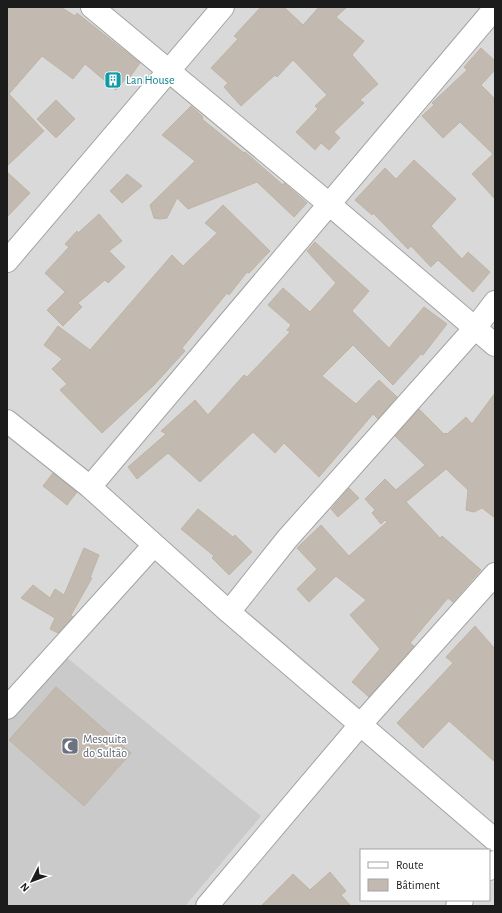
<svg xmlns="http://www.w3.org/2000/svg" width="502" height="913" viewBox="0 0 502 913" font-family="'Alegreya Sans',sans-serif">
<rect width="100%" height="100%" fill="#eeebe1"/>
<path fill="#dad9d9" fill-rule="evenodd" d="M7 7H495V906H7ZM361 850H489V900H361Z"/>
<path fill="#cacaca" d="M65 656 261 816 185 906H7V720Z"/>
<path fill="#c2bab0" stroke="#bfb4a3" d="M7 7H61L75 16 77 13 140 63 130 77 128 76 116 90 85 64 73 79 42 56 9 94 44 131 7 166Z
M261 7H284L303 25 319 7H347L336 17 364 41 352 55 378 84 360 100 364 103 334 132 340 138 329 150 321 143 315 150 296 132 318 109 315 106 327 95 293 60 277 77 275 75 241 106 224 87 228 83 211 68 238 39 234 36Z
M481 48 495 61V70L481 85 495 99V199L472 174 493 154 460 122 443 138 422 116 434 105 432 103 467 70 464 67Z
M56 100 75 119 56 138 37 119Z
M191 106 203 117 202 119 244 153 245 152 283 185 284 183 307 203 294 217 257 182 188 209 177 198 167 218 160 219 154 218 150 205 195 161 162 135Z
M414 160 456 199 431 226 462 259 468 252 490 272 473 292 438 260 431 267 411 246 408 249 373 213 372 215 355 200 385 168 396 179Z
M7 172 30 193 7 217Z
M127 174 142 186 122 203 110 191Z
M223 205 270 251 249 273 247 272 229 295 227 293 182 348 185 351 154 385 102 433 60 390 67 384 52 369 62 359 44 345 58 326 90 350 172 255 183 266 212 238 217 233 205 223Z
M99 214 122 241 109 251 125 267 108 283 105 280 78 303 82 307 63 326 47 310 65 292 45 273 69 247 65 244 77 231 78 233Z
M315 242 369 291 352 311 389 348 424 307 447 324 423 355 421 354 393 385 353 345 322 376 356 404 379 380 397 397 378 419 373 414 319 477 284 443 275 453 253 432 200 482 168 453 137 479 128 467 166 434 161 431 195 400 208 415 244 375 247 377 290 332 287 330 291 325 268 305 283 288 310 312 336 283 307 251Z
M495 393V518L482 508 474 512 466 510 468 490 446 469 406 502 440 538 442 536 481 570 453 602 448 598 410 643 414 646 369 697 352 682 380 649 350 615 366 600 336 576 309 602 297 589 317 569 297 548 321 525 349 556 387 522 385 520 381 524 372 513 375 510 365 499 385 479 396 490 425 465 395 436 419 409 444 434 446 433 447 434 466 417 472 424Z
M53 473 77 492 67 505 43 486Z
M349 488 359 498 338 517 331 509Z
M198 509 233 537 235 535 252 552 229 575 212 558 214 556 181 529Z
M84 548 99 555 90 578H92L71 615 73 617 58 633 50 629 55 618 21 598 33 585 50 598 55 589 64 595Z
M475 626 495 649V762L449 721 423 748 397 723 453 663 446 657Z
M56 687 131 753 84 806 9 740Z
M330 872 346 891 341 895 351 906H261L293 874 310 890Z"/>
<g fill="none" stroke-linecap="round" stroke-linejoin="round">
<g stroke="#a3a3a3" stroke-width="24">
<path id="minor" d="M92 7 329 204 495 345
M7 261 223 7
M7 421 90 487 229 612 495 840
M90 487 495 8
M229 612 287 539 475 328 495 302
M7 708 154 545
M489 869 495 862
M207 906 360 725 495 574
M457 906 462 900"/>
</g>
<use href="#minor" stroke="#fff" stroke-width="22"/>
</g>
<defs>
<g id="building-square" transform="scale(0.9)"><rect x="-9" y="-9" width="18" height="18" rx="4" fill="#0f9aa8" stroke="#fff"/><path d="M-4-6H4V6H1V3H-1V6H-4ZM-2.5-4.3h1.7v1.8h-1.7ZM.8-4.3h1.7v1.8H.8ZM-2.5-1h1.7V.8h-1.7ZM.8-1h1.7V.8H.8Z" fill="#fff"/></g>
<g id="mosque-square" transform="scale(0.9)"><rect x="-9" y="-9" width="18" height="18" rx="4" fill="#6b7280" stroke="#fff"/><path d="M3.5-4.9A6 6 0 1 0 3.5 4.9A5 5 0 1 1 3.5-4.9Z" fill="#fff"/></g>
</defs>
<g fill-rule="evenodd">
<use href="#building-square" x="113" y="80"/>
<use href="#mosque-square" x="70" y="746"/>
</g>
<g text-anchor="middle" stroke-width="3" stroke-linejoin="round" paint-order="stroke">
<g font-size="12" fill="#0d838f" stroke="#fff" text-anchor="start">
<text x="126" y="84">Lan House</text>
</g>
<g font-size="12" fill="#5b616d" stroke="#fff" text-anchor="start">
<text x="83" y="743">Mesquita<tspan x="83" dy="14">do Sultão</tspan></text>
</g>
</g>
<rect width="502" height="913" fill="none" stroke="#1c1c1c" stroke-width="16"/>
<rect x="360" y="849" width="130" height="52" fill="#ffffff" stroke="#a4a4a4"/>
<rect x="368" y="862" width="20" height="6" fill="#ffffff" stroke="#a4a4a4"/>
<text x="396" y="869" font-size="12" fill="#1c1c1c">Route</text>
<rect x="368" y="879" width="20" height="12" fill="#c2bab0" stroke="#a4a4a4"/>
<text x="396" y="889" font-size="12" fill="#1c1c1c">Bâtiment</text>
<g transform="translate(32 881) rotate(228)" stroke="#ffffff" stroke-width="3" paint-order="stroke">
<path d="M0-3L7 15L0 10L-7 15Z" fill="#1c1c1c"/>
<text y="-6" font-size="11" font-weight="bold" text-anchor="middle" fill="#1c1c1c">N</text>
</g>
</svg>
